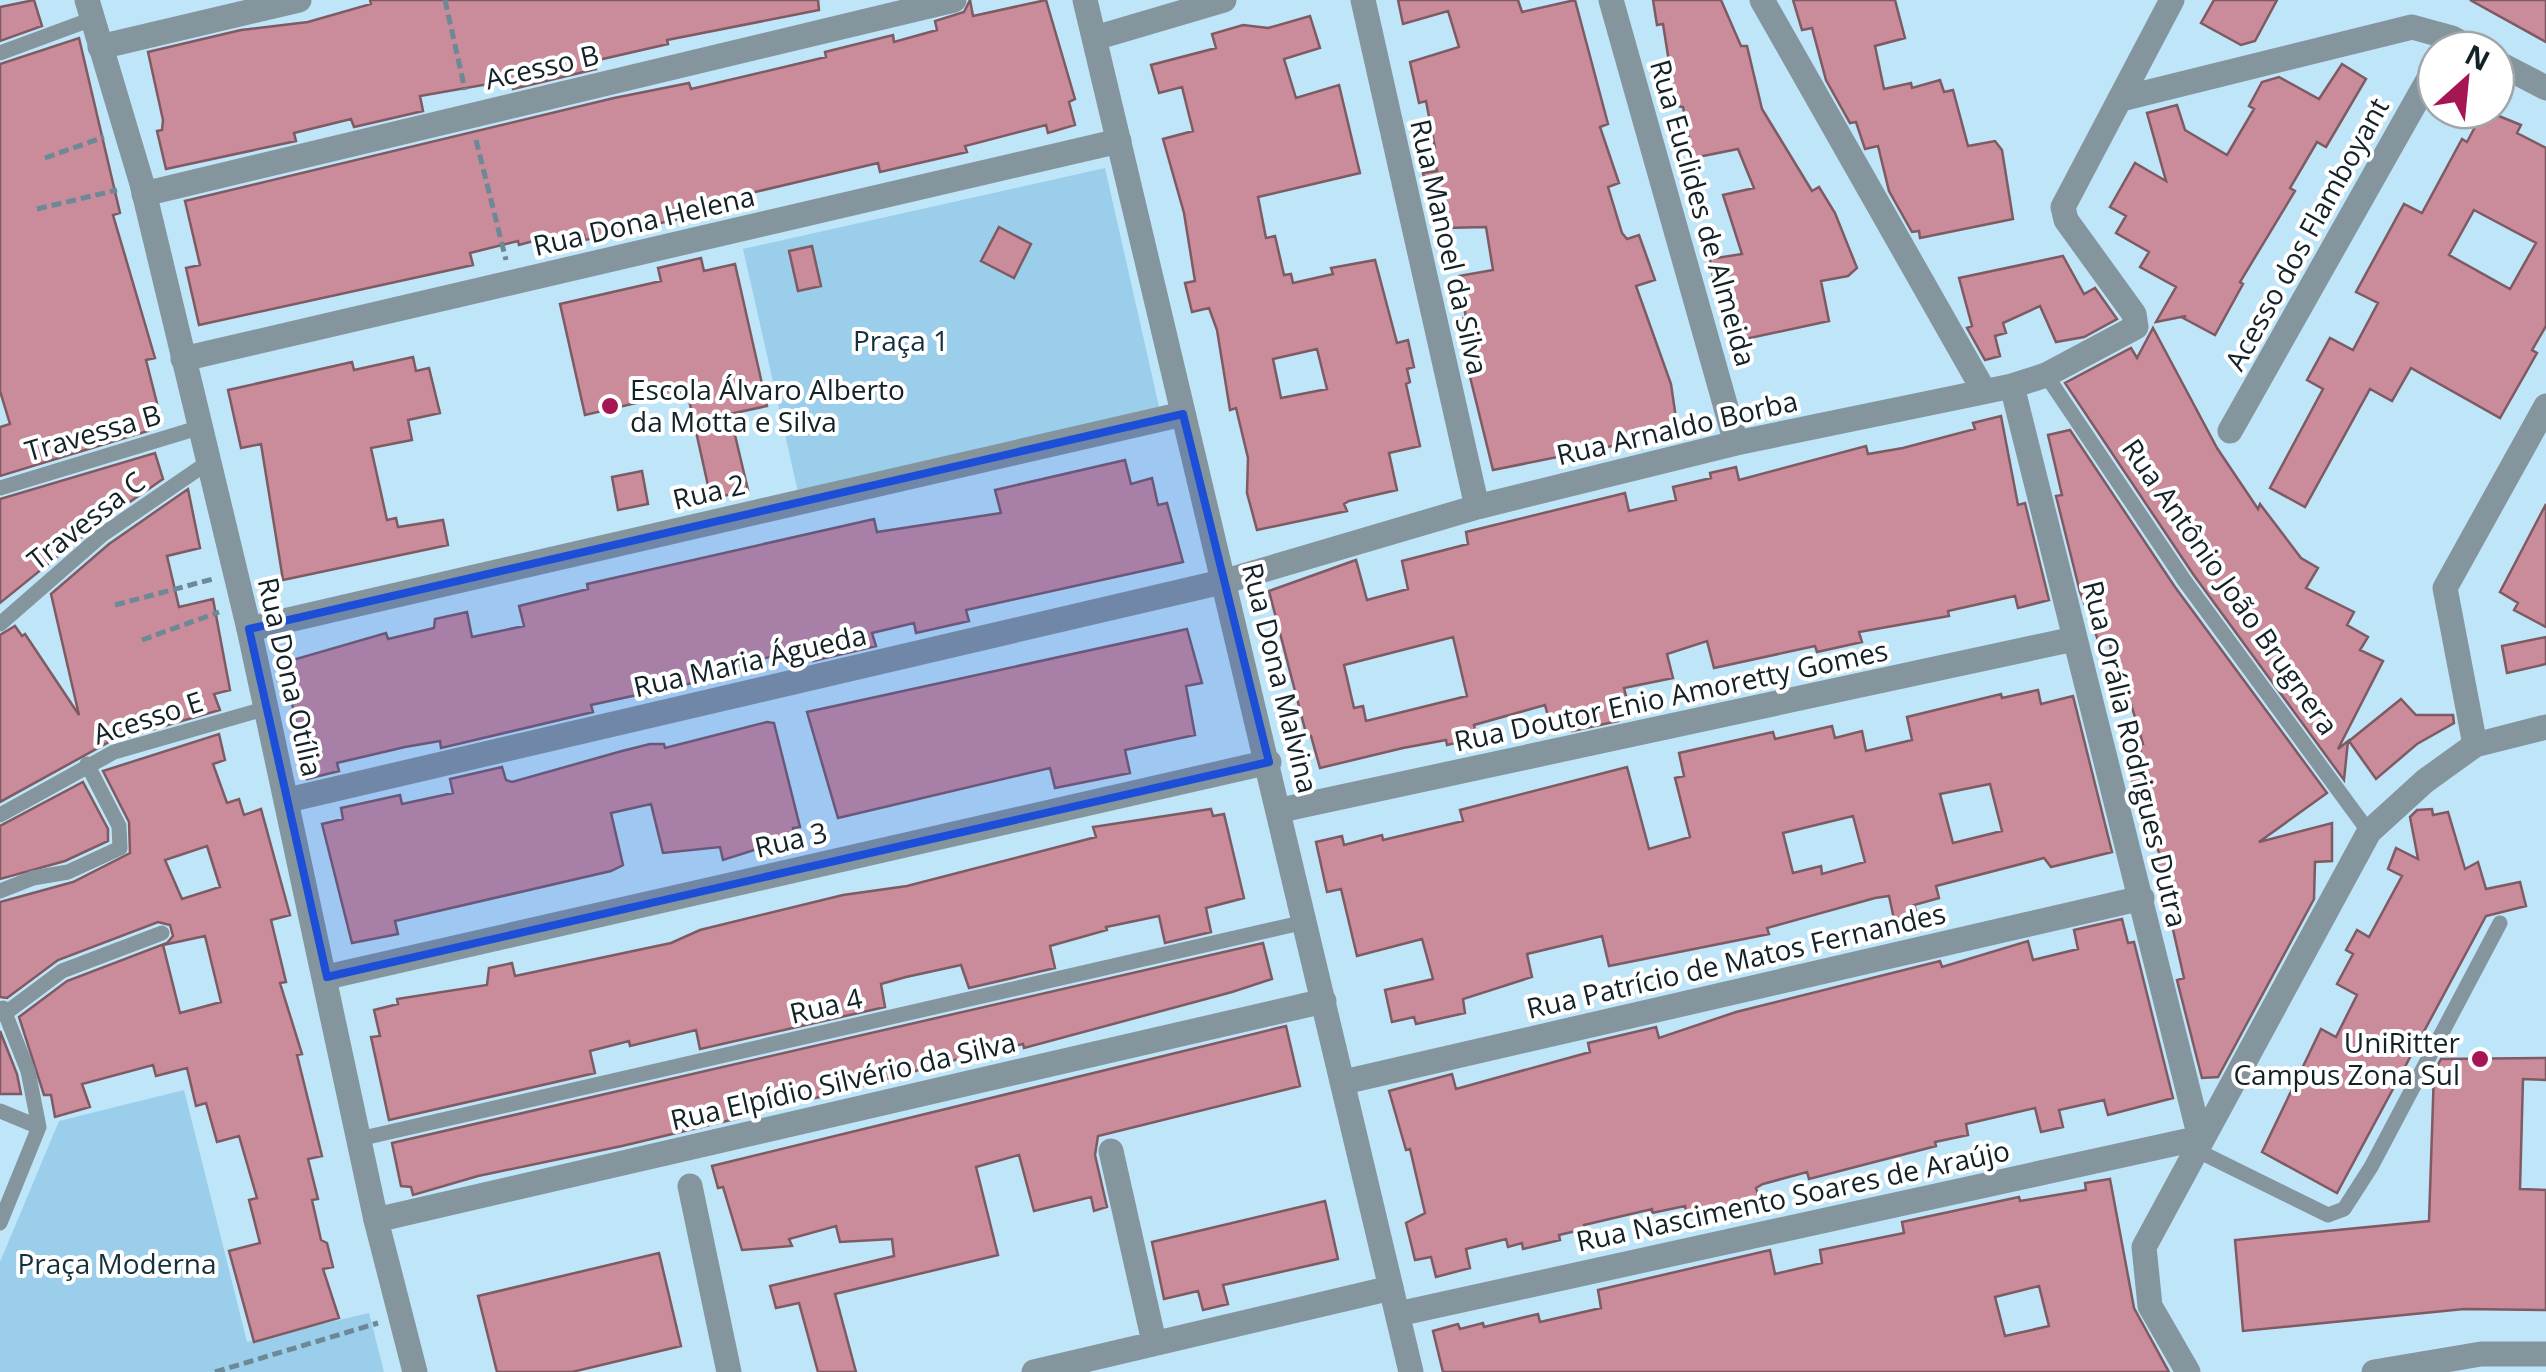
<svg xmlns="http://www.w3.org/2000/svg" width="2546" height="1372" viewBox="0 0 2546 1372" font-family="'Open Sans',sans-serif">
<rect width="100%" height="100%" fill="#bfe5f9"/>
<path fill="#9aceea" d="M1105 168 1160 411 798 492 743 249Z
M184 1090 247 1342 369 1313 384 1372H0V1262L59 1121Z"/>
<path fill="#ca8b9b" stroke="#7e5a63" stroke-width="2.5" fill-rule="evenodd" d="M34 0 42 26 0 41V7Z
M370 0H818L819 10 667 40 668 44 594 61 596 69 513 89 511 80 420 96 423 111 354 127 351 119 294 133 296 141 166 169 157 131 162 130 163 120 148 52 241 30 308 22 371 4Z
M970 0 973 16 1046 0 1075 99 1069 102 1075 125 1048 133 1046 125 965 146 967 152 880 172 878 163 755 192 740 199 741 205 585 240 584 235 550 244 548 237 519 245 518 241 470 253 473 265 199 325 186 268 200 265 185 201 614 98 689 83 691 89 826 57 825 52 893 35 894 42 937 30 935 21 964 12Z
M1398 0H1518L1522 12 1575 0 1608 124 1600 127 1619 183 1608 187 1622 233 1627 239 1639 235 1655 280 1636 286 1671 384 1677 425 1626 438 1627 443 1493 470 1456 320 1466 318 1459 276 1493 270 1486 227 1445 228 1443 213 1438 214 1436 203H1430L1423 173 1437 171 1431 149 1435 148 1426 101 1419 103 1410 62 1459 47 1448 11 1403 24Z
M1653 0H1721L1741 46H1747L1762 109 1812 191 1819 187 1835 213 1857 268 1848 276 1821 281 1829 321 1731 342 1719 282 1714 283 1710 259 1742 254 1723 195 1754 188 1738 149 1693 158 1683 107 1676 106 1663 24 1657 25Z
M1793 0H1895L1905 38 1875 46 1884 89 1911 83 1912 88 1940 80 1944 92 1953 90 1968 146 1995 141 2002 150 2013 219 1920 238 1919 231 1912 232 1889 191 1878 146 1865 149 1856 122 1850 123 1826 80 1812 28 1802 30Z
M2214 0H2277L2255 41 2241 45 2201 23Z
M2470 0H2546V42Z
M1310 16 1320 48 1284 59 1296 98 1339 85 1360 173 1258 197 1266 238 1275 236 1284 275 1291 274 1293 283 1333 274 1331 268 1375 260 1397 343 1408 340 1414 367 1407 369 1410 382 1406 384 1420 446 1389 453 1397 490 1349 501 1344 504 1347 511 1257 530 1247 493 1248 458 1236 408 1230 410 1217 330 1209 308 1192 312 1185 283 1195 281 1184 213 1163 139 1193 131 1182 87 1159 93 1151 65 1216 48 1212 34 1243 25 1268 28ZM1317 349 1327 389 1281 398 1273 359Z
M79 38 120 213 113 215 155 358 146 360 162 423 146 426 148 431 0 476V427L10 424 0 391V64Z
M2342 64 2366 79 2326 147 2317 142 2290 188 2295 191 2240 282 2243 284 2215 335 2183 318 2186 316 2156 322 2176 287 2140 267 2149 252 2116 233 2126 216 2110 207 2135 163 2166 181 2147 113 2177 105 2185 130 2227 155 2254 109 2249 106 2262 82 2279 77 2319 99Z
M2484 110 2521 125 2517 133 2546 148V326L2532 350 2537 353 2500 418 2411 368 2392 401 2370 389 2305 507 2270 488 2323 389 2307 380 2330 338 2353 350 2378 303 2356 292 2404 204 2422 213 2462 139 2467 142ZM2474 210 2536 243 2510 289 2449 255Z
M999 227 1031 244 1014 278 981 261Z
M812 246 821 286 798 291 789 251Z
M2063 256 2084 294 2095 288 2117 319 2084 337 2056 342 2040 306 2003 323 2006 333 1995 336 2000 356 1985 360 1967 328 1972 326 1959 278Z
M701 258 704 271 735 264 767 406 730 414 748 490 711 499 687 391 585 415 560 304 661 281 658 268Z
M2153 328 2217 448 2258 509 2260 504 2301 558 2318 568 2306 588 2354 612 2347 625 2368 637 2360 650 2383 661 2338 749 2348 741 2344 780 2193 574 2065 383 2131 348 2137 358Z
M413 357 416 371 429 368 440 413 408 420 412 440 371 448 387 520 396 518 398 527 443 520 448 545 283 580 261 444 241 448 228 390 352 362 354 370Z
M2001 416 2018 505 2025 503 2049 600 2018 608 2015 596 1948 611 1949 616 1859 632 1862 642 1817 652 1815 646 1714 668 1707 641 1667 654 1673 678 1624 688 1627 700 1614 703 1618 721 1572 731 1568 715 1549 720 1545 705 1474 725 1477 738 1447 745 1446 740 1403 748 1320 768 1311 736 1307 737 1269 591 1356 560 1367 600 1408 589 1402 561 1468 544 1466 532 1625 493 1629 511 1676 500 1673 487 1711 478 1710 473 1736 467 1739 480 1866 446 1868 454 1903 448 1975 429 1973 423ZM1453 637 1467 696 1366 721 1363 706 1354 708 1344 665Z
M2070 430 2175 587 2327 793 2259 842 2332 823V861L2315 862 2314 899 2218 1077 2202 1078 2177 980 2184 978 2157 859 2161 858 2126 765 2143 762 2139 745 2143 744 2131 704 2120 706 2109 638 2098 640 2080 592 2056 496 2062 495 2048 435Z
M155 453 163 479 95 526 0 603V499Z
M1125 460 1131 484 1152 478 1158 505 1167 503 1183 562 966 610 969 621 916 633 914 623 872 633 876 646 813 661 810 646 710 673 711 679 591 705 593 712 441 748 440 741 405 747 337 763 339 771 307 779 292 703 299 700 289 661 386 633 388 639 434 628 435 619 467 612 472 637 524 626 519 606 588 589 587 584 874 519 877 532 1001 513 995 490Z
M642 471 648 504 618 510 612 477Z
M188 489 200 548 167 556 179 607 213 599 230 690 214 694 220 710 109 742 0 802V635L15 626 22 636 25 634 79 715 51 594 109 544Z
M2546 504V627L2514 610 2518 603 2500 592Z
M1187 629 1202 683 1186 686 1195 735 1125 750 1130 773 1055 788 1050 768 838 818 807 712Z
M2546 637V664L2507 673 2502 646Z
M2038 690 2041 704 2073 696 2112 852 2051 867 2044 858 1936 886 1939 898 1914 905 1917 913 1894 919 1889 896 1875 898 1767 928 1769 934 1609 966 1602 936 1527 954 1532 977 1463 999 1465 1013 1416 1024 1414 1017 1392 1022 1385 990 1433 979 1422 939 1357 956 1341 889 1327 892 1316 842 1342 836 1344 845 1382 835 1383 840 1463 821 1460 810 1627 767 1649 849 1690 837 1675 778 1684 776 1679 753 1773 732 1775 739 1832 726 1835 738 1862 731 1866 751 1912 740 1907 717 2001 694 2002 698ZM1990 784 2002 831 1953 843 1940 794ZM1853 816 1865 862 1822 874 1821 866 1793 873 1783 833Z
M2401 699 2416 715H2453L2454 723 2417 744 2376 779 2349 741Z
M767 722 774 723 800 827 793 828 795 837 723 860 720 847 663 853 651 804 611 813 623 865 611 871 395 921 398 934 352 943 322 824 343 819 341 808 400 795 402 804 453 793 450 779 502 767 506 780 512 782 622 751 650 744H664L665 748Z
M219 734 225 760 213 764 227 803 239 799 244 815 261 809 290 915 271 920 286 982 280 983 302 1054 297 1055 322 1156 308 1159 318 1199 312 1200 321 1240 327 1243 333 1267 323 1269 339 1318 254 1342 229 1251 260 1243 249 1200 257 1198 239 1136 217 1142 206 1103 196 1106 187 1068 156 1076 153 1065 82 1084 90 1107 55 1117 51 1095H44L19 1017 67 981 167 943 173 936 170 925 158 922 58 960 7 998 0 997V902L73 882 130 853 129 822 103 771ZM207 846 220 887 182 899 165 860ZM205 936 221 1002 180 1013 163 945Z
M83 782 108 829V841L65 861 0 879V826Z
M1211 809 1213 816 1224 814 1244 898 1206 908 1211 932 1165 943 1159 916 1106 927 1107 930 1050 946 1055 968 969 988 961 965 906 977 881 984 885 1007 700 1049 696 1030 630 1046 629 1041 590 1051 595 1073 389 1120 371 1037 380 1036 374 1010 398 1004 397 999 487 985 489 968 512 963 515 976 671 943 700 930 843 895 907 886 1096 837 1093 827Z
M2432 809 2433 815 2448 812 2465 869 2478 862 2486 889 2520 882 2526 906 2486 916 2337 1193 2262 1152 2321 1029 2336 1037 2357 995 2337 984 2353 954 2346 950 2357 930 2369 937 2402 876 2388 869 2396 848 2418 859 2410 817 2417 810Z
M2122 919 2128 943 2134 942 2173 1098 2108 1115 2104 1100 2059 1110 2063 1127 2041 1132 2035 1108 1966 1124 1968 1135 1935 1142 1936 1146 1809 1179 1807 1172 1763 1184 1756 1188 1759 1197 1687 1215 1685 1206 1652 1213V1209L1584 1225 1585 1229 1559 1235 1560 1240 1523 1249 1522 1243 1508 1247 1506 1239 1466 1249 1470 1268 1436 1277 1431 1257 1415 1260 1406 1223 1425 1213 1410 1149 1406 1150 1389 1091 1452 1074 1456 1089 1590 1052 1588 1043 1656 1027 1659 1038 1736 1012 1940 961 1942 967 2028 941 2033 960 2078 949 2074 930Z
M1263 943 1272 979 1232 992 1024 1048 1023 1044 973 1055 825 1096 738 1114 739 1118 622 1146 478 1176 413 1195 411 1187 401 1186 392 1143Z
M1286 1026 1300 1086 1098 1136 1095 1155 1107 1207 1094 1211 1091 1197 1034 1211 1019 1155 976 1167 998 1255 835 1294 856 1372H818L799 1303 776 1308 770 1286 894 1256 892 1239 840 1242 836 1226 789 1239 792 1246 742 1250 723 1187 718 1188 712 1166Z
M0 1031 17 1074 21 1094H0Z
M2546 1058V1080L2523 1079 2520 1189 2546 1190V1310L2464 1309 2243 1331 2235 1240 2429 1221 2434 1072 2441 1059Z
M2110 1179 2134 1308 2169 1372H1443L1433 1331 1458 1324 1460 1329 1483 1323 1484 1327 1538 1314 1540 1322 1601 1308 1598 1290 1770 1250 1775 1274 1822 1263 1820 1250 1904 1233 1902 1222 2019 1197 2020 1201 2086 1190 2085 1183ZM2039 1286 2049 1326 2005 1336 1995 1297Z
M1325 1201 1338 1259 1223 1285 1228 1304 1203 1310 1198 1291 1164 1299 1152 1242Z
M659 1253 681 1346 572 1372H497L478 1296Z"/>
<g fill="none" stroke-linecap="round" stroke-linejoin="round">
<path stroke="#6d8896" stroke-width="5" stroke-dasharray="10 5" stroke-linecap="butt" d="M445 0 465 90
M476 140 506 260
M45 158 104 137
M37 209 117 190
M115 605 213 579
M142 640 219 612
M215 1372 378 1323"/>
<path stroke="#85959d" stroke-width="15" d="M0 53 92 19
M2046 375 2184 580 2369 832
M0 488 201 427
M0 624 102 535 207 463
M0 815 114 752 264 709
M0 891 33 878 68 872 120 848 119 826 87 764
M3 1008 28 1071 39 1127
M7 1012 62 971 162 933
M0 1111 39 1127
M359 1139 1305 922
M2194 1149 2328 1215 2344 1209 2371 1167 2500 923
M0 1223 39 1127"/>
<path stroke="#85959d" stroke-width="25" d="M1363 0 1477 507
M1611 0 1736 443
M1762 0 1984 391
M1095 38 1224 0
M100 47 299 0
M2496 62 2546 88
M2121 99 2412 27 2452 38 2474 50
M144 194 954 0
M183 359 1119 141
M2230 431 2436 66
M249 629 1183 414
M2475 745 2445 588 2546 406
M288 800 1226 581 1477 507 1736 443 2012 386 2046 375 2136 327 2134 314 2066 220 2063 207 2172 0
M1281 810 2074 639
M327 977 1269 762
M1344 1082 2142 898
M1111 1151 1154 1342
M690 1186 729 1372
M376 1220 1324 1001
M1398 1314 2200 1138 2012 386
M1034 1372 1391 1288
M2188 1372 2150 1306 2144 1247 2369 832 2425 781 2475 745 2546 727"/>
<path stroke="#85959d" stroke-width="25" d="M87 0 142 184 249 629 376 1220 415 1372
M1085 0 1411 1372
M2374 1372 2481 1354H2546"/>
</g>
<path fill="#1d4ed8" fill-opacity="0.2" stroke="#1d4ed8" stroke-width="8" stroke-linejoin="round" d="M1183 414 1269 762 327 977 249 629Z"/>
<g fill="#a71654" stroke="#fff" stroke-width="4">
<circle cx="610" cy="406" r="10"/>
<circle cx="2480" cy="1059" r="10"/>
</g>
<g text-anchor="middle" stroke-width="8" stroke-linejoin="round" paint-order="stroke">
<g font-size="28" fill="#132128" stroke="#fff">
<text transform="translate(542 67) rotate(-13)" y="10">Acesso B</text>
<text transform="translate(1703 213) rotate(74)" y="10">Rua Euclides de Almeida</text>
<text transform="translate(644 221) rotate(-13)" y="10">Rua Dona Helena</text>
<text transform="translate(2307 234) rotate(-61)" y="10">Acesso dos Flamboyant</text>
<text transform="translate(1449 247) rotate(77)" y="10">Rua Manoel da Silva</text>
<text transform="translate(1677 428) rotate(-13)" y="10">Rua Arnaldo Borba</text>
<text transform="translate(93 433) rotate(-16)" y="10">Travessa B</text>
<text transform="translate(709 492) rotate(-13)" y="10">Rua 2</text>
<text transform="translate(86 521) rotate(-38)" y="10">Travessa C</text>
<text transform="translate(2230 587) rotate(55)" y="10">Rua Antônio João Brugnera</text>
<text transform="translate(750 661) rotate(-13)" y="10">Rua Maria Águeda</text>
<text transform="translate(290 677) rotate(77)" y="10">Rua Dona Otília</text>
<text transform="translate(1280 678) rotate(76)" y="10">Rua Dona Malvina</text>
<text transform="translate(1671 696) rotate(-12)" y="10">Rua Doutor Enio Amoretty Gomes</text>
<text transform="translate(148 718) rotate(-18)" y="10">Acesso E</text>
<text transform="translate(2135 754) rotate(76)" y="10">Rua Orália Rodrigues Dutra</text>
<text transform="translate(791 840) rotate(-13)" y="10">Rua 3</text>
<text transform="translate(1736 961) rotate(-13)" y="10">Rua Patrício de Matos Fernandes</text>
<text transform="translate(826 1006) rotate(-13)" y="10">Rua 4</text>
<text transform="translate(843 1081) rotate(-13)" y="10">Rua Elpídio Silvério da Silva</text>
<text transform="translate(1793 1196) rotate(-12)" y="10">Rua Nascimento Soares de Araújo</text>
</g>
<g font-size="28" fill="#13303e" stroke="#fff">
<text x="901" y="351">Praça 1</text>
<text x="117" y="1274">Praça Moderna</text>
</g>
<g font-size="28" fill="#132128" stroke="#fff" text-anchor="start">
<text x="630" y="400">Escola Álvaro Alberto<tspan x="630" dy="32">da Motta e Silva</tspan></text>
<text x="2460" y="1053" text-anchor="end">UniRitter<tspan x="2460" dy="32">Campus Zona Sul</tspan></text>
</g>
</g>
<g transform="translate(2466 80) rotate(27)"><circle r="48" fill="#ffffff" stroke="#a1a6a9" stroke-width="2.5"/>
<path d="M0-8L18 38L0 25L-18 38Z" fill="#a71654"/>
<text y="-15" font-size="28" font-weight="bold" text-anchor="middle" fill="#132128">N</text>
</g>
</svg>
